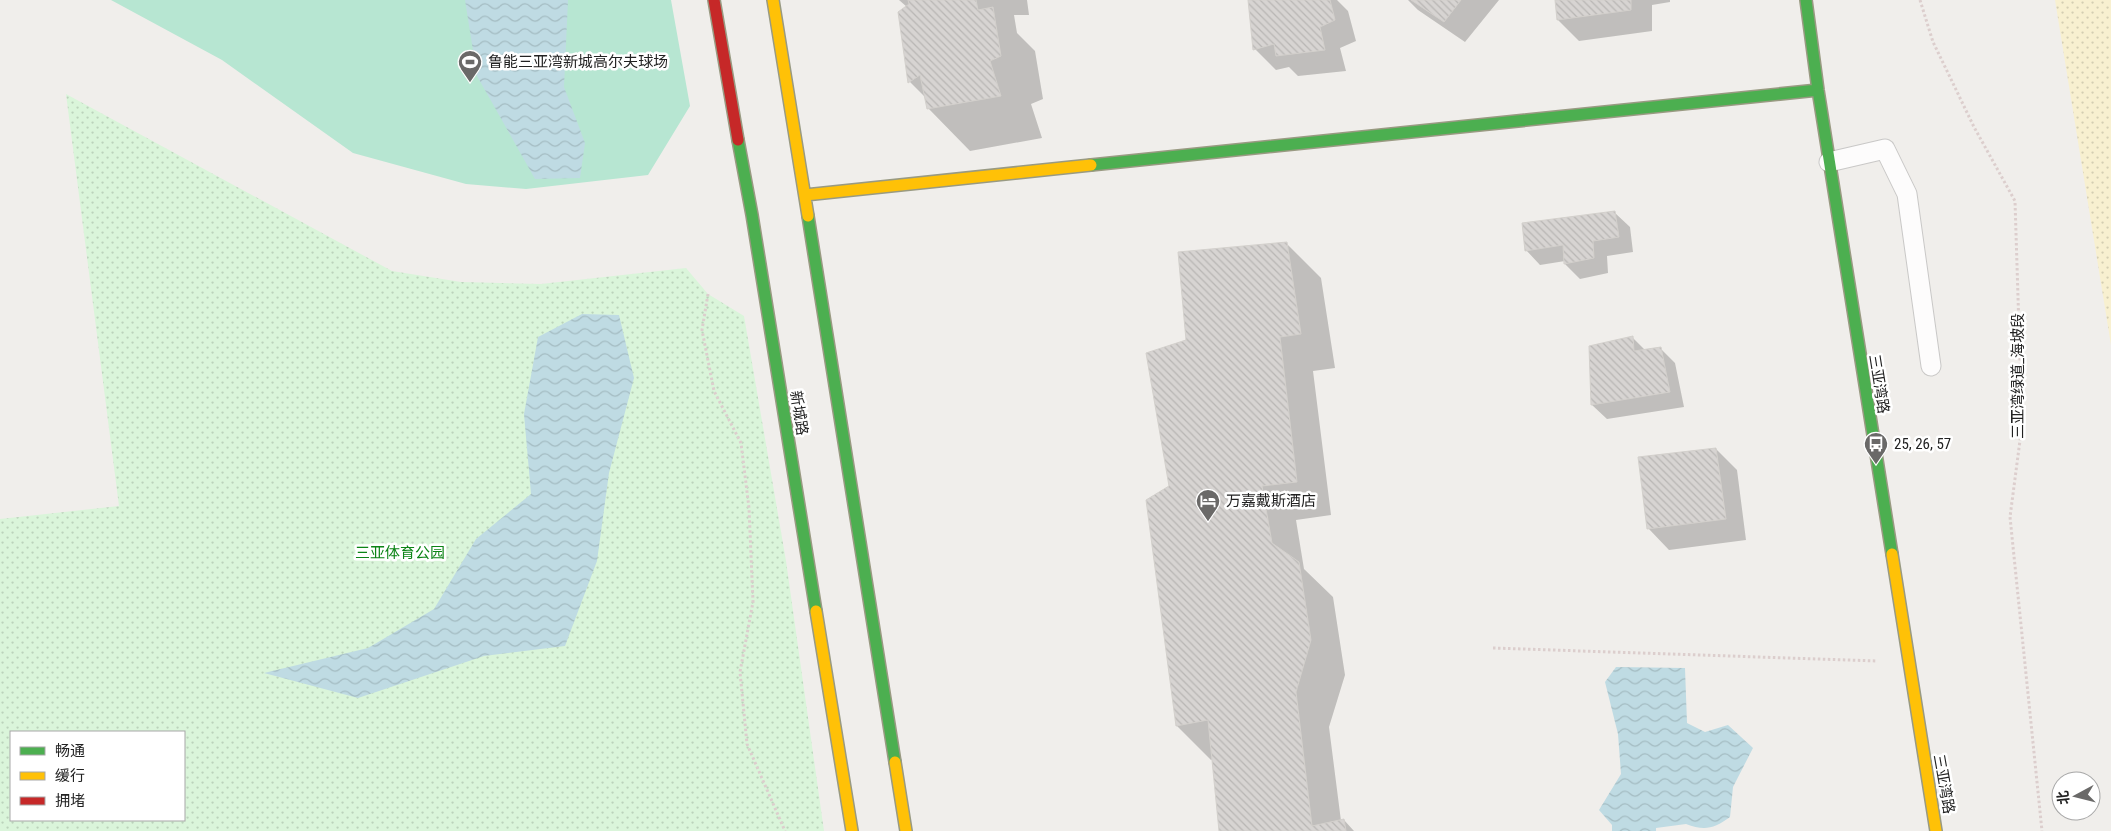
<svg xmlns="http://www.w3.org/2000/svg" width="2111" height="831" viewBox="0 0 2111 831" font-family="'Roboto Condensed','Noto Sans SC',sans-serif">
<defs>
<pattern id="sand-dots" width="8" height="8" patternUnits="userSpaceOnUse" patternTransform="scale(1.25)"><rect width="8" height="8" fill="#f8f0d0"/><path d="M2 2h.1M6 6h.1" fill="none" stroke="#d4ceb2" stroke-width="1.8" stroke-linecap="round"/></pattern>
<pattern id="park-dots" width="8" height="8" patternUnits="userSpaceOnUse" patternTransform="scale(1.25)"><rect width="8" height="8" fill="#daf5da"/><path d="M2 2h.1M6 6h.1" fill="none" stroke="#bbd2bb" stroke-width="1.8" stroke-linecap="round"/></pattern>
<pattern id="water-waves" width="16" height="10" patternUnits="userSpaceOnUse" patternTransform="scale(1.25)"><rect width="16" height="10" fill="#bfdbe3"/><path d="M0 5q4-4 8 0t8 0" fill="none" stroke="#a4bcc2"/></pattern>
<pattern id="building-back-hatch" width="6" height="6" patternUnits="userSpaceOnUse" patternTransform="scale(1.25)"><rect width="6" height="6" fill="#d7d4d2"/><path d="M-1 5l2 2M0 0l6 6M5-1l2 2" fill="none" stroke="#b8b6b4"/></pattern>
</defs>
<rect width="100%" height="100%" fill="#f0eeeb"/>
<path fill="url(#sand-dots)" d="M2055 0H2111V345Z"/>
<path fill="url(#park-dots)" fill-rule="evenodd" d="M66 94 392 271 461 282 541 284 686 268 708 294 744 316 786 561 824 831H0V519L119 506ZM11 732H184V820H11Z"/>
<path fill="#b7e6d2" d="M111 0H671L690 106 648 175 526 189 466 184 353 153 222 60Z"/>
<path fill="url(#water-waves)" d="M465 0H568L564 87 585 143 580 178 535 179 477 76Z
M582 314 619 315 634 378 609 473 597 561 565 646 484 656 358 698 264 673 368 648 434 609 476 539 531 494 524 414 538 337Z
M1616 667 1685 668 1687 723 1705 732 1728 725 1753 748 1733 787 1730 817C1714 829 1704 831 1686 824L1656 828V831H1612V825L1599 810 1621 774 1618 734 1605 682Z"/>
<path fill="#0003" d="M899 0H1027L1029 15H1014L1017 33 1035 51 1043 99 1031 104 1042 138 970 151 928 108 926 98 910 82 899 13 907 7Z
M1250 0H1337L1348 11 1356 41 1340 48 1346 71 1298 76 1289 67 1276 70 1255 49Z
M1408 0H1499L1465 42 1418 10Z
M1556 0H1670V2L1652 5V31L1579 41 1558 20Z
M1615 213 1630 227 1633 252 1607 256 1608 273 1580 279 1565 264V261L1540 265 1526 250Z
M1287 244 1321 278 1335 368 1313 371 1331 515 1296 520 1304 569 1333 597 1345 675 1329 727 1341 821 1344 820 1354 831H1221L1213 759 1211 760 1177 726 1170 487 1188 341Z
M1632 337 1645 350 1660 348 1675 363 1684 407 1607 419 1592 405Z
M1716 449 1737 470 1746 540 1669 550 1648 528Z"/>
<path fill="url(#building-back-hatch)" stroke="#d3d0cc" d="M908 0H976L978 10 993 7 1001 56 990 61 1001 96 927 109 920 75 908 83 898 12 909 4Z
M1248 0H1330L1335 20 1320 27 1325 50 1276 56 1274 44 1253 50Z
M1411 0H1461L1444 22Z
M1555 0H1631V10L1557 20Z
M1615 211 1619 237 1593 241 1594 258 1564 264 1563 245 1525 251 1522 223Z
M1287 242 1301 334 1280 337 1297 482 1262 486 1272 543 1299 562 1311 640 1296 692 1312 826 1344 819 1346 831H1219L1208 720 1176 726 1146 500 1169 486 1146 353 1186 340 1178 252Z
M1633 336 1634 351 1661 347 1670 392 1591 405 1589 346Z
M1716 448 1726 519 1647 529 1638 457Z"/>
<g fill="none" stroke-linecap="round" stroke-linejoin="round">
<g stroke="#c9c8c7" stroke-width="21">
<path id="lane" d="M1829 162 1885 149 1907 194 1931 366"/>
</g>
<g stroke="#999a82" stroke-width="14">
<path id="fast" d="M1806 0 1818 90 1892 554
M738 140 752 215 816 611
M1091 165 1818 90
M808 216 895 762"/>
</g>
<g stroke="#999a82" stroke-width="14">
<path id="slow" d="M773 0 808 216
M805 195 1091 165
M1892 554 1936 831
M816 611 852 831
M895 762 906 831"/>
</g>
<g stroke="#999a82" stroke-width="14">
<path id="jam" d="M714 0 738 140"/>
</g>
<path stroke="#dccecd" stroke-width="3" stroke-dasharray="2.5 2.5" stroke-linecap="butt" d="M1920 0 1933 42 1974 127 2015 201 2022 425 2010 517 2042 831
M708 294 702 330 714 391 741 443 749 508 753 602 740 672 747 744 785 831
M1493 648 1877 661"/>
<use href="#lane" stroke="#fdfcfc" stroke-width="19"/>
<use href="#fast" stroke="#4caf50" stroke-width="11"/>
<use href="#slow" stroke="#ffc107" stroke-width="11"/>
<use href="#jam" stroke="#c62828" stroke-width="11"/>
</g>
<defs>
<g id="stadium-pin" transform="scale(1.25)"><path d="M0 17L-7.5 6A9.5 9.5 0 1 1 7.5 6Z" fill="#6a6968" stroke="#fff"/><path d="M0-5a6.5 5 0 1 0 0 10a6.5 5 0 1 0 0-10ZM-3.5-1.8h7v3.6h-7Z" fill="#fff"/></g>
<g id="bus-pin" transform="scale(1.25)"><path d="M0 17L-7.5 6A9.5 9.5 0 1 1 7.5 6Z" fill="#6a6968" stroke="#fff"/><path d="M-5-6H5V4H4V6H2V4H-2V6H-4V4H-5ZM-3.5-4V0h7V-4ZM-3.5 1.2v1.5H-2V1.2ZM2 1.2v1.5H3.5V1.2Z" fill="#fff"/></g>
<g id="hotel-pin" transform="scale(1.25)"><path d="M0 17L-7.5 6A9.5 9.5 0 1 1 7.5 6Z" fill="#6a6968" stroke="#fff"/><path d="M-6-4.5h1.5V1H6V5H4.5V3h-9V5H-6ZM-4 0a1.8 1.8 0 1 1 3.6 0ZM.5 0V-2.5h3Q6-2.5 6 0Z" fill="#fff"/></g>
</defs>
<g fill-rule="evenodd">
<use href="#stadium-pin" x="470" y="62"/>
<use href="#bus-pin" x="1876" y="444"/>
<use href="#hotel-pin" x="1208" y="501"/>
</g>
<g text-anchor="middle" stroke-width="5" stroke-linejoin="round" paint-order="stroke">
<g font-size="15" fill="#222" stroke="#fff" text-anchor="start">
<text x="488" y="67">鲁能三亚湾新城高尔夫球场</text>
<text x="1894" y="449">25, 26, 57</text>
<text x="1226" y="506">万嘉戴斯酒店</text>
</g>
<g font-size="15" fill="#222" stroke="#fff">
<text transform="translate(2018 376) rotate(-90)" y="5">三亚湾绿道_海坡段</text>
<text transform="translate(1879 384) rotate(81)" y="5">三亚湾路</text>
<text transform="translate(799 413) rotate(81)" y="5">新城路</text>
<text transform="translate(1944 784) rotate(80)" y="5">三亚湾路</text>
</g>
<g font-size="15" fill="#0c8416" stroke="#fff">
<text x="400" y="558">三亚体育公园</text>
</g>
</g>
<rect x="10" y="731" width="175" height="90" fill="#ffffff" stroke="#a7a7a7"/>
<rect x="20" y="747" width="25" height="8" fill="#4caf50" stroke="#a7a7a7"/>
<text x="55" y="756" font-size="15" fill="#222222">畅通</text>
<rect x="20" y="772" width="25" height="8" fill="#ffc107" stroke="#a7a7a7"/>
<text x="55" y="781" font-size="15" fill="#222222">缓行</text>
<rect x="20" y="797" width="25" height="8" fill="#c62828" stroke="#a7a7a7"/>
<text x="55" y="806" font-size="15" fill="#222222">拥堵</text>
<g transform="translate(2076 796) rotate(263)"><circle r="24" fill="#ffffff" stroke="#a7a7a7"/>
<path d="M0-4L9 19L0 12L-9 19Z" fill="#6a6968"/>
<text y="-8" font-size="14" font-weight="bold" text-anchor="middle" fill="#222222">北</text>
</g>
</svg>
